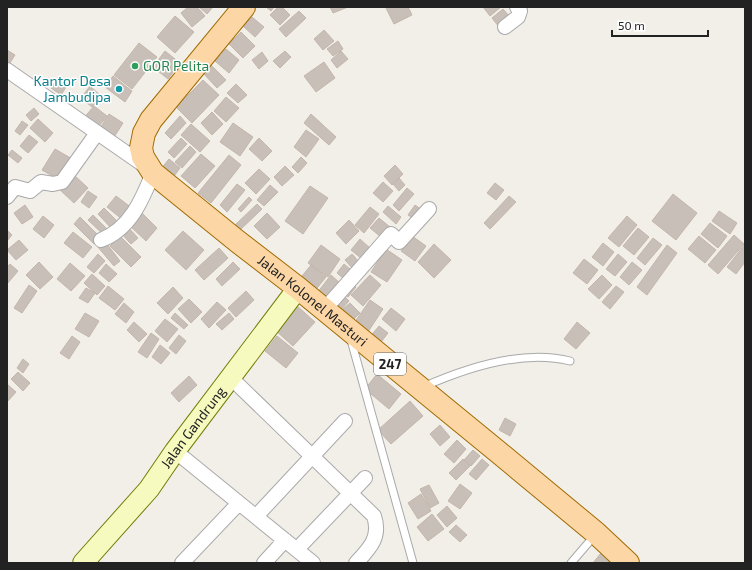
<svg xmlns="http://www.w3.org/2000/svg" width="752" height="570" viewBox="0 0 752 570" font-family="'Exo 2',sans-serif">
<rect width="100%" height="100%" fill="#f2efe9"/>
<path fill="#c7bfb8" stroke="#c4b6ab" d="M188 7H197L205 16 192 27 181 13Z
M199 7H213L207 14Z
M266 7H274L271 11Z
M278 7H282L290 15 280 25 270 15Z
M330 7H348L333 13Z
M387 7H408L412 15 394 24 386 8Z
M483 7H501L490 16Z
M503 9 510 17 499 27 492 18Z
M299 11 306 18 286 37 279 29Z
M175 16 194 32 175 53 157 37Z
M252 17 264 27 255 37 243 26Z
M324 30 334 41 323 50 314 39Z
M241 32 255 46 243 58 229 44Z
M338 41 343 49 333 56 327 49Z
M139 43 157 57 132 89 114 75Z
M226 49 239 60 229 73 215 61Z
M7 50 15 55 8 66 7 65Z
M165 51 180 63 168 79 153 67Z
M285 51 291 57 280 68 273 61Z
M341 51 348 59 337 68 331 60Z
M262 52 268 61 259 69 252 60Z
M324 62 335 78 316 92 304 76Z
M211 65 226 80 217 88 203 73Z
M113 76 132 91 125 102 105 87Z
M58 78 68 84 61 95 51 88Z
M203 80 219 95 192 123 176 107Z
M236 84 247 95 238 103 227 93Z
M90 86 101 96 92 107 81 98Z
M226 97 239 108 226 122 214 111Z
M94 106 107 116 95 131 82 120Z
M34 108 39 114 31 121 26 115Z
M212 112 223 124 212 135 201 123Z
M109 114 123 123 111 142 97 133Z
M311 114 336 137 329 145 304 123Z
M180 116 186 123 171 139 165 133Z
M38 119 53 133 45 142 30 128Z
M22 121 28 125 20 135 15 131Z
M233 123 253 137 240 156 220 142Z
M191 124 210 141 200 152 181 135Z
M306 130 319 139 306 157 294 147Z
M29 135 38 142 28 153 20 146Z
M181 138 187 144 174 158 168 152Z
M259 138 272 151 262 161 249 149Z
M190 146 196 152 182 168 175 162Z
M55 149 74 160 61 181 42 170Z
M12 150 22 158 18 163 8 155Z
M201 154 215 166 195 188 181 176Z
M229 155 241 165 211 203 198 193Z
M301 157 307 163 298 173 292 167Z
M169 159 180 168 172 179 160 170Z
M395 165 403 174 392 185 384 176Z
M285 166 294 175 282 186 274 177Z
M259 169 270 179 256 194 245 183Z
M73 174 88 188 74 203 59 189Z
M399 178 405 185 399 191 393 184Z
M383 182 393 191 383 202 373 193Z
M495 183 504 190 496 200 487 193Z
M237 184 245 190 227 212 220 205Z
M270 185 278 192 264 206 257 200Z
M310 186 328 198 303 234 285 221Z
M407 188 414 194 399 211 393 205Z
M88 191 97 197 89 208 81 202Z
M673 194 697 213 676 240 652 221Z
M116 196 132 208 123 220 107 207Z
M509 196 516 202 490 229 484 223Z
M249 197 252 200 241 212 238 209Z
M257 204 262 209 239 231 234 226Z
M25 205 33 217 22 224 14 213Z
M415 205 422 210 416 220 408 215Z
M388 206 401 217 396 224 383 212Z
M370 207 379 214 364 233 355 225Z
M104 208 119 223 112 229 98 214Z
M719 211 737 223 730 234 712 221Z
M141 212 157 228 146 241 129 225Z
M267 213 280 227 267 239 254 226Z
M93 215 110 232 106 237 88 220Z
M43 216 54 225 44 238 33 229Z
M627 216 637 225 619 247 608 238Z
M80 217 100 237 94 244 74 224Z
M379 218 390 227 381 237 370 228Z
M349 220 359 231 346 244 336 233Z
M710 223 727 236 718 248 701 234Z
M127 226 138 238 131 244 120 232Z
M638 228 649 237 634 255 623 246Z
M7 230 12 235 7 241Z
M183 231 204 250 186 270 165 250Z
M73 232 92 247 83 258 64 243Z
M734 235 744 244 718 274 708 265Z
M120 236 141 257 131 267 110 246Z
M412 236 426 246 415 261 401 251Z
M699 236 716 250 705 263 688 249Z
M653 238 662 245 645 265 637 258Z
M360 239 371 249 362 259 351 250Z
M19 240 28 250 16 260 7 250Z
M104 240 120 261 114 266 97 246Z
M603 243 614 252 603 266 592 257Z
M434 244 451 260 434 278 418 262Z
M745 244V262L736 274 727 267Z
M321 245 340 259 328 277 308 263Z
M667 245 677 253 647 295 637 287Z
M219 248 228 258 204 280 195 270Z
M386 249 402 260 387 282 371 272Z
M98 254 105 261 94 273 87 267Z
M352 254 360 263 353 269 345 260Z
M618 254 627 262 615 276 606 269Z
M584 259 598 270 587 284 573 273Z
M39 262 53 277 40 289 26 275Z
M233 262 240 269 222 286 216 279Z
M632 262 642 270 629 285 620 277Z
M70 263 85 276 71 291 57 279Z
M10 264 18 271 7 284V267Z
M106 264 117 274 109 282 99 273Z
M344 264 351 270 344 279 337 273Z
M311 265 326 277 313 293 298 281Z
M92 274 105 286 97 295 84 283Z
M331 275 341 284 328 301 317 293Z
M370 275 381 285 363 306 351 295Z
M602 275 612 285 599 299 588 289Z
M351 283 356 287 348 297 342 293Z
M29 285 37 291 22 313 14 308Z
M108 286 124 299 115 310 99 298Z
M616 286 624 292 610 309 602 302Z
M173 287 183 298 168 314 157 303Z
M86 288 95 293 88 303 79 298Z
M246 291 254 300 236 317 228 308Z
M342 294 349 301 340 311 333 305Z
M189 299 202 312 191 323 178 309Z
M370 300 383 309 366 335 352 326Z
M217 302 226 310 209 328 201 319Z
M124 303 134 312 126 323 115 314Z
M350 303 360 313 354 319 343 309Z
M296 305 315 322 293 346 275 330Z
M391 308 405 319 396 331 382 319Z
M85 313 99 321 89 337 75 329Z
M175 313 188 325 184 329 171 318Z
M229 313 234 319 222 330 216 324Z
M165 319 178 329 167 342 155 331Z
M134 322 147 334 139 342 127 330Z
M577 322 590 333 576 349 564 339Z
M379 326 388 333 378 346 369 338Z
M151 333 159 339 147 358 138 352Z
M179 335 186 341 176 354 169 348Z
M72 336 80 342 69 359 60 353Z
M277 336 298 353 286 368 265 351Z
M160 345 170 353 161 364 152 357Z
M23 359 29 364 23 373 17 368Z
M18 372 30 383 23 391 11 379Z
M377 374 401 394 389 409 365 389Z
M189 376 197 385 179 402 171 393Z
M7 384 16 392 8 401 7 400Z
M410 401 423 416 391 444 378 430Z
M505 418 516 424 510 436 499 430Z
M440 425 450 437 440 446 430 434Z
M457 440 466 449 454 463 444 454Z
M473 450 480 456 471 466 464 460Z
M463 459 470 466 456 480 449 473Z
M482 459 489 465 476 480 469 474Z
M460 484 472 493 460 509 448 501Z
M429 485 439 503 430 508 420 489Z
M421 494 431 511 418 519 408 503Z
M447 506 457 518 447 527 437 515Z
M432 514 444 529 428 541 417 527Z
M456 525 467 535 460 542 449 532Z
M601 553 611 561 610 563H593Z"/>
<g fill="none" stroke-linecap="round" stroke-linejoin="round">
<g stroke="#a9a9a9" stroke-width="9">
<path id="lane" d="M351 340 413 563
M423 387C466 368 524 349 570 361
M571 563 595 535"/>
</g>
<g stroke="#a9a9a9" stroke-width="16">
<path id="street" d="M505 27 518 17 520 11 517 7
M7 70 148 168
M7 197 15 187 30 191 41 182 53 184 62 182 97 133
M101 240C130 229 142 200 153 173
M324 310 391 234 399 242 429 209
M230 377 374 516C381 537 370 548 356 563
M175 451 313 563
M261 511 345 421
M302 544 365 478
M182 563 239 503
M264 563 285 540"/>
</g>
<g stroke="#707d05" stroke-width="22">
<g id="secondary">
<path id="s1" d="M83 563 149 489 175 451 298 288"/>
</g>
</g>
<g stroke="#a06b00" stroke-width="24">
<g id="primary">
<path id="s2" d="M244 7 151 120 144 133 141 148 143 157 153 173 237 241 298 288 497 451 596 533 628 563"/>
</g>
</g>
<use href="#lane" stroke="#fff" stroke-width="7"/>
<use href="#street" stroke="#fff" stroke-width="14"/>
<use href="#secondary" stroke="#f7fabf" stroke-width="20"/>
<use href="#primary" stroke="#fcd6a4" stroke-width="22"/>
</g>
<circle fill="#2e9e5b" stroke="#fff" stroke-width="1.5" cx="135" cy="66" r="4"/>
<circle fill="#0f9aa8" stroke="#fff" stroke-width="1.5" cx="119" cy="89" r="4"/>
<g text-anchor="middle" stroke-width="3" stroke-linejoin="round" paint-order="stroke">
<rect fill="#fff" stroke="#646464" stroke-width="1" x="374" y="353" width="32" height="22" rx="3"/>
<g font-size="13" font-weight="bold" fill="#222">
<text x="390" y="369">247</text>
</g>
<g font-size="14" fill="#27864d" stroke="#fff" text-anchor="start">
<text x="143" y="71">GOR Pelita</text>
</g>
<g font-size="14" fill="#0d838f" stroke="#fff" text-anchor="end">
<text x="111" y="86">Kantor Desa<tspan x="111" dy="16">Jambudipa</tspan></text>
</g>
<g font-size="14" fill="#222" stroke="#fff">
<text dy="5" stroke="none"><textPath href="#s2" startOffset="409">Jalan Kolonel Masturi</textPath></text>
<text dy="5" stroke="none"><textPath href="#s1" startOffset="175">Jalan Gandrung</textPath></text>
</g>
</g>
<rect width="752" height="570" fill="none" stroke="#222222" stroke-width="16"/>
<path d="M612 30v6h96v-6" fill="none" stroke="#222222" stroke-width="2"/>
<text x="618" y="30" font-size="12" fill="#222222" stroke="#ffffff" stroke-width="3" paint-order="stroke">50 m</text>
</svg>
